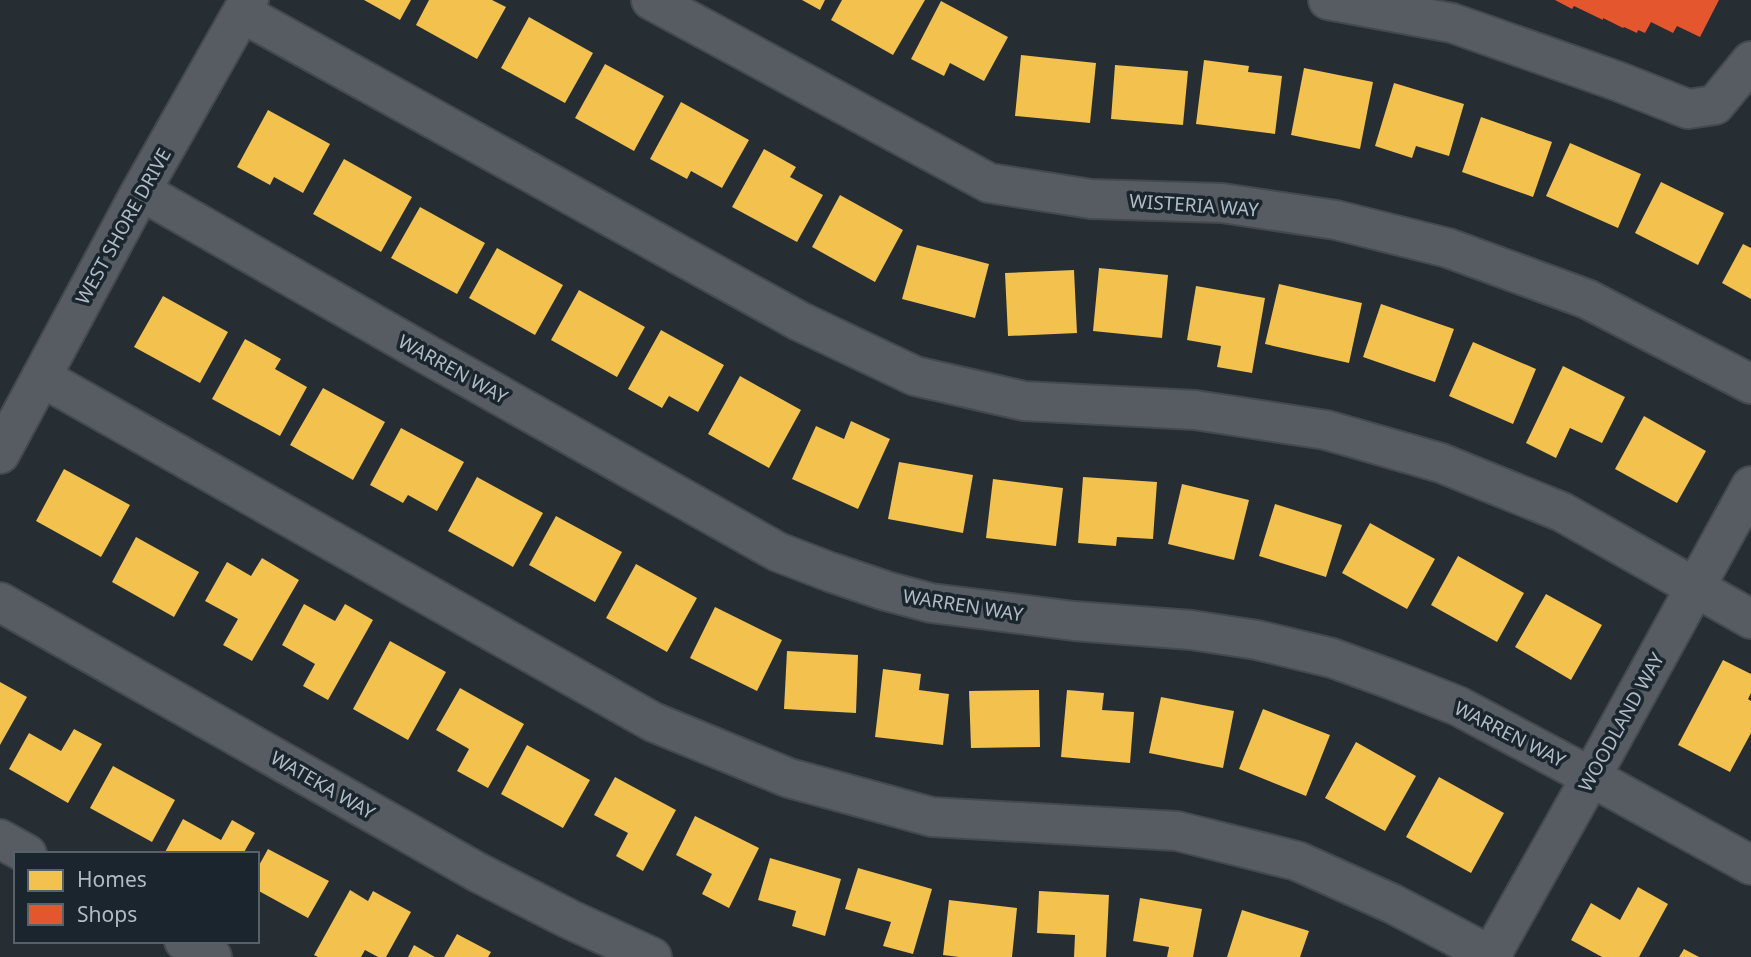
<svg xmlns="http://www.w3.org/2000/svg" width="1751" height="957" viewBox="0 0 1751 957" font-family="'Noto Sans',sans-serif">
<rect width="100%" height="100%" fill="#262d33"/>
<path fill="#f2c14e" d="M364 0H411L400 20Z
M429 0H492L506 7 477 59 416 25Z
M802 0H825L820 10Z
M842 0H925L893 55 831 20Z
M941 1 1008 37 984 81 950 63 944 76 911 59Z
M529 17 593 53 565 103 501 68Z
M1021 55 1096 63 1090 123 1015 116Z
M1204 60 1249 66 1248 72 1282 76 1275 134 1196 124Z
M605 64 664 96 634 151 575 118Z
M1115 65 1188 71 1183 125 1111 119Z
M1304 68 1373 82 1360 149 1291 135Z
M1394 83 1464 104 1449 156 1416 146 1412 158 1375 146Z
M681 102 749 140 722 188 691 171 687 179 650 159Z
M268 110 330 144 303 193 274 177 270 185 237 167Z
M1481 117 1552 142 1533 197 1462 172Z
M1570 143 1641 174 1618 228 1546 196Z
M764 149 796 167 790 177 823 195 797 242 732 207Z
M344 159 412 197 381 252 313 214Z
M1661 182 1724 213 1698 265 1635 233Z
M840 195 903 230 875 282 812 247Z
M420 207 485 243 457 294 391 258Z
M1743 244 1751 248V299L1722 283Z
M917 245 989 264 975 318 902 299Z
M497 248 563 285 535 335 469 298Z
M1099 268 1168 275 1162 338 1093 331Z
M1074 270 1077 333 1008 336 1005 273Z
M1279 284 1362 303 1349 363 1265 344Z
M1196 286 1265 298 1252 373 1217 367 1221 346 1187 340Z
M579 290 645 327 617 377 551 340Z
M163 296 228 332 200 383 134 347Z
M1381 304 1454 329 1435 382 1363 357Z
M661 330 724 365 698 412 669 396 662 408 628 389Z
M245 339 281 359 275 369 307 387 280 436 212 399Z
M1473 342 1536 369 1513 424 1449 396Z
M1563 366 1625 397 1602 443 1570 428 1556 458 1526 443Z
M740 376 801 410 769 468 708 434Z
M323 388 385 422 353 480 290 445Z
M1644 416 1706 451 1677 503 1615 469Z
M851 421 890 439 858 509 792 479 816 426 844 439Z
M401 428 464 462 437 511 408 495 403 503 370 485Z
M899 462 973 475 963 533 888 519Z
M64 469 130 505 101 557 36 521Z
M477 477 543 513 513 567 448 531Z
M1083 477 1157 482 1153 539 1117 537 1116 546 1078 543Z
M993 479 1063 488 1056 546 986 538Z
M1182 484 1249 500 1234 560 1168 544Z
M1275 504 1342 525 1326 577 1259 556Z
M556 516 622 552 595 602 529 565Z
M1370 523 1435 559 1407 609 1342 573Z
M136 537 199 572 174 617 112 582Z
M1458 556 1524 593 1497 642 1431 605Z
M262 558 299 580 252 661 223 645 238 619 205 601 227 562 251 576Z
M636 564 697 598 667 652 606 618Z
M1546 594 1602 625 1571 680 1515 647Z
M304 604 335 621 345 604 373 620 328 700 303 686 315 664 282 645Z
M715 607 782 640 757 691 690 658Z
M390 641 446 672 408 740 353 709Z
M787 651 858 655 856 713 784 709Z
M1723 660 1751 674V693L1748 699 1751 701V733L1730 772 1678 745Z
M883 669 921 674 919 690 949 694 943 745 875 737Z
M0 682 27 697 0 745Z
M460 688 524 724 488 788 457 771 469 749 436 730Z
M1039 690 1040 747 971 748 969 691Z
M1067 690 1104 693 1102 710 1134 712 1130 763 1061 757Z
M1161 697 1234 711 1223 768 1149 753Z
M1263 709 1330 735 1306 796 1239 769Z
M74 729 102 744 68 803 9 769 29 733 61 751Z
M1356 742 1416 776 1385 831 1325 798Z
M527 745 590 780 563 828 501 794Z
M113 766 175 800 152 842 90 808Z
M615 777 676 810 643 871 616 856 628 833 594 815Z
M1439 777 1504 813 1471 873 1406 837Z
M695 816 759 848 729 908 702 894 712 874 676 855Z
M183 819 221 840 232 820 255 833 243 854H164Z
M268 849 329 881 308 918 257 890V869Z
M770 858 841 879 825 936 792 926 796 911 758 900Z
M858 868 932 889 913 954 883 946 891 922 845 909Z
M1638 887 1668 904 1639 957H1602L1571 940 1591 903 1620 920Z
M350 890 368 901 373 891 411 912 386 957H378L365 950 361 957H318L314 955Z
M1039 891 1109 895 1106 957H1074L1075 935 1037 933Z
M1140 898 1202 909 1193 957H1167L1169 947 1133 941Z
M949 900 1017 908 1012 957H959L943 955Z
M1242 910 1309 931 1300 957H1227Z
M457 934 491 952 488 957H444Z
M414 945 435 957H408Z
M1684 949 1699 957H1679Z"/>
<path fill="#e4572e" d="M1555 0H1719L1700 37 1677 26 1673 33 1651 22 1645 33 1638 30 1637 33 1624 27 1623 28 1603 18V20L1574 6 1572 9Z"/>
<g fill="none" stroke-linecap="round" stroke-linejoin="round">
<g stroke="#44494e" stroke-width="42">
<path id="minor" d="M651 0 989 183 1091 199 1222 203 1336 220 1448 248 1587 299 1751 384
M1328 0 1452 23 1617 81 1688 109 1715 105 1751 61
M242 13 799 321 915 376 1024 401 1195 410 1326 430 1441 463 1562 512 1751 619
M141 191 428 355 778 552 830 572 886 591 931 603 1074 621 1191 630 1257 640 1332 658 1390 679 1458 706 1591 777 1751 865
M41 377 653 722 789 778 932 817 1177 831 1297 861 1393 904 1494 957
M0 454 141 191 249 0
M0 602 477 872 569 919 652 957
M0 839 27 854
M184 941 212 957
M1490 957 1591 777 1751 486"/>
</g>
<use href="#minor" stroke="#565c61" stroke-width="38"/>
</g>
<g text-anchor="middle" stroke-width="7" stroke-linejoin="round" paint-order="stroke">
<g font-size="19" fill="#afbbc5" stroke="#1a252d">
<text transform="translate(1194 205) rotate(4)" y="7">WISTERIA WAY</text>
<text transform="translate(123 226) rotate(-61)" y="7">WEST SHORE DRIVE</text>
<text transform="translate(453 369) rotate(29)" y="7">WARREN WAY</text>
<text transform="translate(963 605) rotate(9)" y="7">WARREN WAY</text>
<text transform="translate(1621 722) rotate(-61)" y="7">WOODLAND WAY</text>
<text transform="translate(1510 734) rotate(27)" y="7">WARREN WAY</text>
<text transform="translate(323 785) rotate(30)" y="7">WATEKA WAY</text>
</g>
</g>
<rect x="14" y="852" width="245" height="91" fill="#1a252d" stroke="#56616a" stroke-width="2"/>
<rect x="28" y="870" width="35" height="21" fill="#f2c14e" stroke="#56616a" stroke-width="2"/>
<text x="77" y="887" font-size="21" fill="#afbbc5">Homes</text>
<rect x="28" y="904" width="35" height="21" fill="#e4572e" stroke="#56616a" stroke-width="2"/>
<text x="77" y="922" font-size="21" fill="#afbbc5">Shops</text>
</svg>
